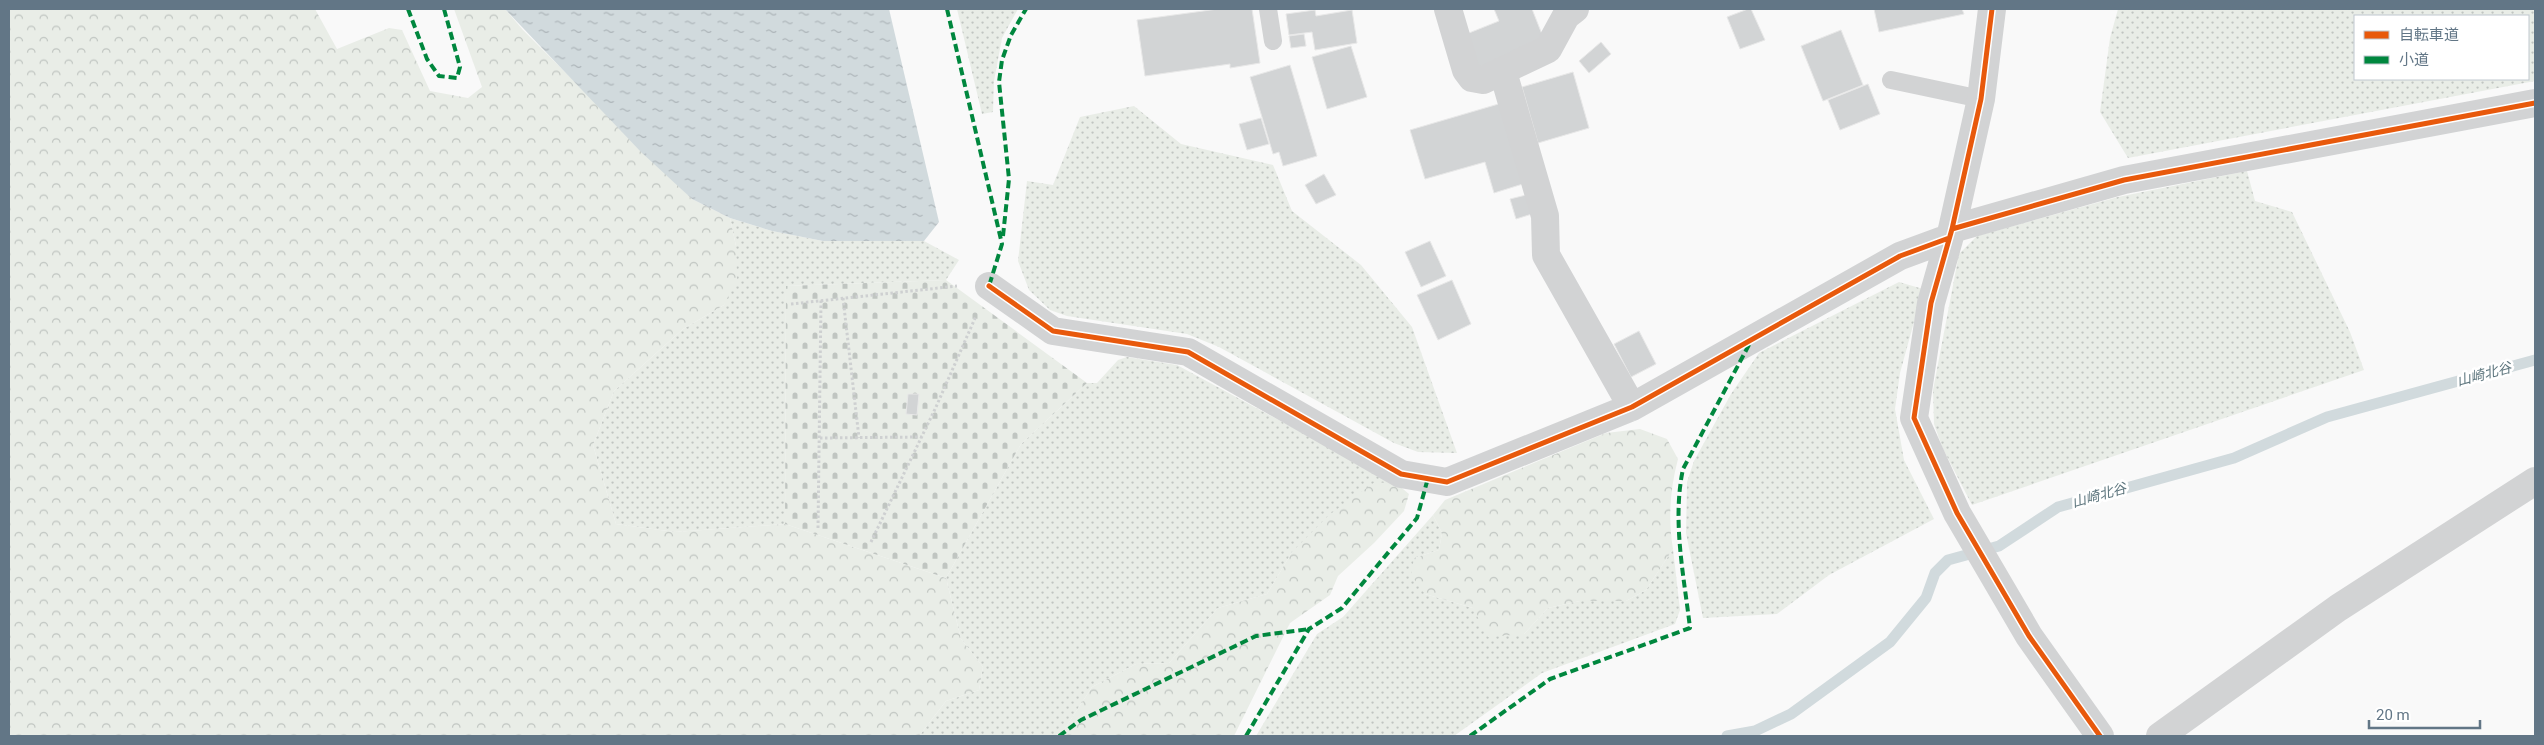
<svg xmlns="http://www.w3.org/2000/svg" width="2544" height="745" viewBox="0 0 2544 745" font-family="Roboto,'Noto Sans JP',sans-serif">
<defs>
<pattern id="grass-dots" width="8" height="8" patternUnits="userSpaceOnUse" patternTransform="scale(1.25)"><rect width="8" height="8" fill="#e9ede7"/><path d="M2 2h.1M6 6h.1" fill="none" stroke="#c0c5c1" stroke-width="1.8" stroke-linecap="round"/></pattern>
<pattern id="forest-crowns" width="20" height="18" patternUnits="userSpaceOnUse" patternTransform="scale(1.25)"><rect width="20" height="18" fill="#e9ede7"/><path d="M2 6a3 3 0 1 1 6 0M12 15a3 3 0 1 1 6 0" fill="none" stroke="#c0c5c1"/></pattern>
<pattern id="cemetery-stones" width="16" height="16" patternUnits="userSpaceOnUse" patternTransform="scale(1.25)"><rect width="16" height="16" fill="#e9ede7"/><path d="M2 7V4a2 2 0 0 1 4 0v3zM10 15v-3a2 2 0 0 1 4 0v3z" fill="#c0c5c1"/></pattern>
<pattern id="water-ripples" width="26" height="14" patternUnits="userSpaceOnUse" patternTransform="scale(1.25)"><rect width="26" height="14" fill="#d1dadd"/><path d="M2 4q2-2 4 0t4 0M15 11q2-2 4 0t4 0" fill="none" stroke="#adb5b9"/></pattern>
</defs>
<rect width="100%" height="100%" fill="#f9f9f9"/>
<path fill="url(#grass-dots)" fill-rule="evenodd" d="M957 9H1018L1002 38 994 81 993 112 982 114Z
M2118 9H2535V81L2128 158 2100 112 2110 38ZM2528 16V79H2355V16Z
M1134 106 1181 144 1273 165 1292 211 1361 265 1412 327 1457 453 1418 452 1394 443 1219 347 1187 334 1067 316 1050 310 1029 290 1018 261 1027 181 1053 185 1080 117Z
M2247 171 2255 201 2292 212 2350 332 2364 370 1972 505 1943 449 1934 424 1933 390 1959 254 1977 236 2118 197Z
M730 218 772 231 823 241H924L959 260 946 280 786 286 785 524 675 532 616 524 593 445 614 391 683 329 724 305 736 246Z
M1899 282 1923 289 1900 373 1895 409 1904 460 1934 519 1829 575 1777 614 1703 618 1686 533 1687 482 1694 461 1731 394 1759 353Z
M1127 357 1177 365 1397 484 1292 552 1267 594 1218 608 1169 663 1136 664 1092 687 1060 736H919L946 701 979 690 983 667 961 639 946 578 1021 444 1087 383H1097L1118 360Z
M1433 515 1442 533 1439 550 1414 558 1425 594 1473 608 1524 634 1548 608 1580 601H1626L1646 590 1673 549 1680 610 1675 624 1542 673 1454 736H1256L1317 634 1343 617Z"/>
<path fill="url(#forest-crowns)" d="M9 9H315L337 49 389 28 402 30 430 91 468 98 482 87 454 9H505L523 30 692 199 730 218 736 246 737 280 724 305 683 329 614 391 593 445 616 524 675 532 785 524 946 578 961 639 983 667 979 690 946 701 919 736H9Z
M1640 429 1667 439 1678 459C1670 489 1668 519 1673 549L1646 590 1626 601H1580L1548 608 1524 634 1488 637 1473 608 1425 594 1411 575 1414 558 1439 550 1442 533 1433 515 1445 500 1606 433Z
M1375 482 1397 484 1409 494 1404 511 1374 543 1338 576 1330 595 1290 623 1234 736H1060L1092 687 1136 664 1169 663 1218 608 1267 594 1292 552 1329 515Z"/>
<path fill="url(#cemetery-stones)" d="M946 280 1087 383 1021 444 946 578 785 524 786 286Z"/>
<path fill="url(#water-ripples)" d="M505 9H889L939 222 924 241H823L772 231 730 218 692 199 641 152Z"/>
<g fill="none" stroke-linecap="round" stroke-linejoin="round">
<path stroke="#d1dadd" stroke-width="11" d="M1727 736 1755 731 1791 714 1890 642 1926 598 1935 573 1948 560 1999 546 2058 507 2234 458 2327 417 2535 360"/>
</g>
<path fill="#d2d4d5" stroke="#e8e8e8" d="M1218 9H1252L1260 63 1230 68V64L1145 76 1137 20Z
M1494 9H1532L1545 42 1477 68 1464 35 1499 21Z
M1748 9H1751L1765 40 1740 49 1727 17Z
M1874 9H1962L1964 14 1879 32Z
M1315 10 1316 16 1352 10 1357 43 1315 50 1312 32 1289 35 1286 14Z
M1841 30 1863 85 1823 101 1801 46Z
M1304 34 1306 46 1291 48 1289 36Z
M1601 42 1611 54 1589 73 1579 61Z
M1351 46 1367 97 1327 109 1312 57Z
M1290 65 1317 156 1283 166 1279 152 1273 154 1250 77Z
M1573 72 1589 128 1538 143 1522 87Z
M1868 84 1880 114 1840 130 1828 100Z
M1502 103 1526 183 1494 193 1485 162 1425 179 1410 130Z
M1261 118 1269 144 1247 150 1239 124Z
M1324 174 1336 195 1316 204 1305 185Z
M1526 195 1532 214 1516 219 1510 199Z
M1430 241 1446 276 1421 287 1405 252Z
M1452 280 1471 324 1438 340 1417 295Z
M1639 331 1656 364 1631 377 1614 344Z
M908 394H919L917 415 906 414Z"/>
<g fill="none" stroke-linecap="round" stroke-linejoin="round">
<path stroke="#ced0d1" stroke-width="3" stroke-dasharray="2.5 2.5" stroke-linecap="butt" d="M843 298 859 438
M791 304 957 286
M820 438 922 437
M818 528 821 300
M871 542 936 407 976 316"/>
<path stroke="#d2d3d4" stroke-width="18" d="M1268 9 1273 41
M1891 80 1981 99"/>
<path stroke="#d2d3d4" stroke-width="28" d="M1448 9 1466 70 1472 78 1483 80 1548 49 1566 16 1575 9
M1992 9 1981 99 1952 229 1931 303 1914 418 1957 513 2029 636 2100 736
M1503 72 1545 216 1546 255 1632 407
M1952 229 2124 180 2535 103
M989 286 1053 331 1188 352 1401 474 1447 482 1632 407 1900 256 1949 238
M2160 736 2338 608 2535 481"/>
<path stroke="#00873e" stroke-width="4" stroke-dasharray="8 4" stroke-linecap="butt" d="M408 9 427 59 439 76 457 78 460 67 444 9
M947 9 1002 244 989 286
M1003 236 1009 179 999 82 1002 60 1011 35 1026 9
M1059 736 1081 720 1256 636 1309 629
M1246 736 1309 629 1342 608 1417 518 1428 478
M1470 736 1550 679 1690 628C1684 576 1672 521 1683 469L1751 341"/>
<g stroke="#fff" stroke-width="8">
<path id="cycleway" d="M1992 9 1981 99 1952 229 1931 303 1914 418 1957 513 2029 636 2100 736
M1952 229 2124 180 2535 103
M989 286 1053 331 1188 352 1401 474 1447 482 1632 407 1900 256 1949 238"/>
</g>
<use href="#cycleway" stroke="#e8590c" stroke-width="5"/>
</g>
<g text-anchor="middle" stroke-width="5" stroke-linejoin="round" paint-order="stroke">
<g font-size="14" font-style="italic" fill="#5e767e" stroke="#fff">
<text transform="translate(2484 374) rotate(-15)" y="5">山崎北谷</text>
<text transform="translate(2099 495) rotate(-16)" y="5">山崎北谷</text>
</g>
</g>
<rect width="2544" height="745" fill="none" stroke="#627686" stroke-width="20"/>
<rect x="2354" y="15" width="175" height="65" fill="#ffffff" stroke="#c0c8cf"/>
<rect x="2364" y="31" width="25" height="8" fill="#e8590c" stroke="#c0c8cf"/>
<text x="2399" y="40" font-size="15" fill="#627686">自転車道</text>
<rect x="2364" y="56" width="25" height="8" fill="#00873e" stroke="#c0c8cf"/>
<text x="2399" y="65" font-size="15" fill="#627686">小道</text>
<path d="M2369 720v8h111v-8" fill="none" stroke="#627686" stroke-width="2.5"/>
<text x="2376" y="720" font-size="15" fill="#627686" stroke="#ffffff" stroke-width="4" paint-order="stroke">20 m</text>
</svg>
